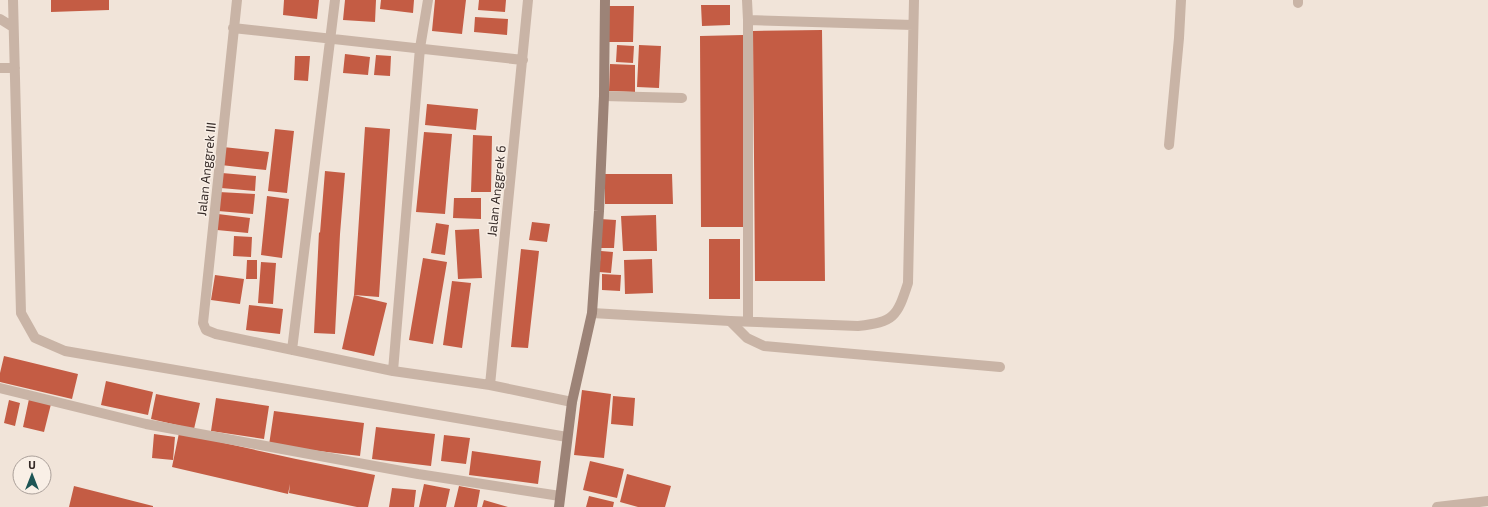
<svg xmlns="http://www.w3.org/2000/svg" width="1488" height="507" viewBox="0 0 1488 507" font-family="'Exo 2',sans-serif">
<rect width="100%" height="100%" fill="#f1e4d9"/>
<path fill="#c45c44" d="M51 0H109V10L51 12Z
M284 0H319L317 19 283 15Z
M345 0H376L375 22 343 20Z
M381 0H414L413 13 380 9Z
M435 0H466L462 34 432 31Z
M479 0H506L505 12 478 10Z
M701 5H730V25L702 26Z
M609 6H634L633 42H609Z
M475 17 508 19 507 35 474 32Z
M822 30 825 281H755L753 31Z
M743 35V227H701L700 36Z
M617 45 634 46 633 63 616 62Z
M639 45 661 46 659 88 637 87Z
M345 54 370 57 368 75 343 73Z
M376 55 391 56 390 76 374 75Z
M295 56H310L308 81 294 80Z
M610 64 635 65V92L609 91Z
M427 104 478 109 476 130 425 125Z
M365 127 390 129 379 297 354 295 387 303 374 356 342 349 354 295Z
M275 129 294 131 287 193 268 191Z
M424 132 452 134 445 214 416 212Z
M473 135 492 136 491 192H471Z
M223 147 269 152 266 170 221 165Z
M325 171 345 173 340 234 335 334 314 333 319 232 320 233Z
M222 173 256 176 255 191 221 188Z
M605 174H672L673 204H605Z
M219 192 255 194 253 214 218 211Z
M267 196 289 199 282 258 261 255Z
M454 198H481V219L453 218Z
M218 214 250 218 248 233 217 230Z
M656 215 657 251H623L621 216Z
M600 219 616 220 614 248H598Z
M532 222 550 224 547 242 529 240Z
M436 223 449 225 445 255 431 253Z
M479 229 482 278 458 279 455 230Z
M234 236 252 237 251 257 233 256Z
M709 239H740V299H709Z
M521 249 539 251 528 348 511 347Z
M601 251 613 252 611 273 599 272Z
M423 258 447 262 433 344 409 340Z
M652 259 653 293 625 294 624 260Z
M247 260H257V279H246Z
M261 262 276 263 273 304 258 303Z
M602 274 621 275 620 291 602 290Z
M215 275 244 279 240 304 211 300Z
M452 281 471 283 462 348 443 345Z
M249 305 283 309 280 334 246 330Z
M4 356 78 374 72 399 0 382V373Z
M106 381 153 392 148 415 101 405Z
M582 390 611 394 604 458 574 455Z
M156 394 200 403 194 429 151 419Z
M613 396 635 398 633 426 611 424Z
M216 398 269 406 264 439 211 431Z
M29 399 51 404 44 432 23 427Z
M9 400 20 403 15 426 4 423Z
M274 411 364 423 360 456 269 445Z
M376 427 435 434 431 466 372 459Z
M179 433 296 459 375 475 368 507H357L289 493 290 484 288 494 172 467Z
M154 434 175 437 173 460 152 458Z
M444 435 470 438 466 464 441 461Z
M472 451 541 461 538 484 469 475Z
M590 461 624 469 617 498 583 490Z
M627 474 671 486 665 507H638L620 502Z
M424 484 450 489 446 507H419Z
M74 486 153 506V507H69Z
M459 486 480 490 477 507H454Z
M392 488 416 490 414 507H389Z
M589 496 614 502 613 507H586Z
M484 500 508 507H482Z"/>
<g fill="none" stroke-linecap="round" stroke-linejoin="round">
<path stroke="#c9b4a6" stroke-width="10" d="M13 0 21 313 35 338 65 351 567 437
M747 0 748 20V321
M0 19 13 27
M748 20 913 25
M0 68H15
M730 321 858 326C894 322 897 317 908 283L914 0"/>
<path stroke="#c9b4a6" stroke-width="10" d="M237 0 203 323 206 330 216 334 393 371 490 385 572 402
M1298 3V0
M233 28 523 60
M604 96 682 98
M1169 145 1179 38 1181 0
M592 313 730 321 747 338 764 346 1000 367
M292 350 335 0
M393 371 420 48 428 0
M490 385 528 0
M0 388 146 424 418 474 560 496
M1437 507 1488 501"/>
<path stroke="#9c8377" stroke-width="10" d="M559 507 572 402 592 313 599 211 604 96 605 0"/>
</g>
<g text-anchor="middle" stroke-width="3" stroke-linejoin="round" paint-order="stroke">
<g font-size="13" fill="#352a27" stroke="#f9efe6">
<text transform="translate(206 169) rotate(-84)" y="5">Jalan Anggrek III</text>
<text transform="translate(496 191) rotate(-84)" y="5">Jalan Anggrek 6</text>
</g>
</g>
<g transform="translate(32 475)"><circle r="19" fill="#f9efe6" stroke="#aba09a"/>
<path d="M0-3L7 15L0 10L-7 15Z" fill="#1d5555"/>
<text y="-6" font-size="11" font-weight="bold" text-anchor="middle" fill="#352a27">U</text>
</g>
</svg>
